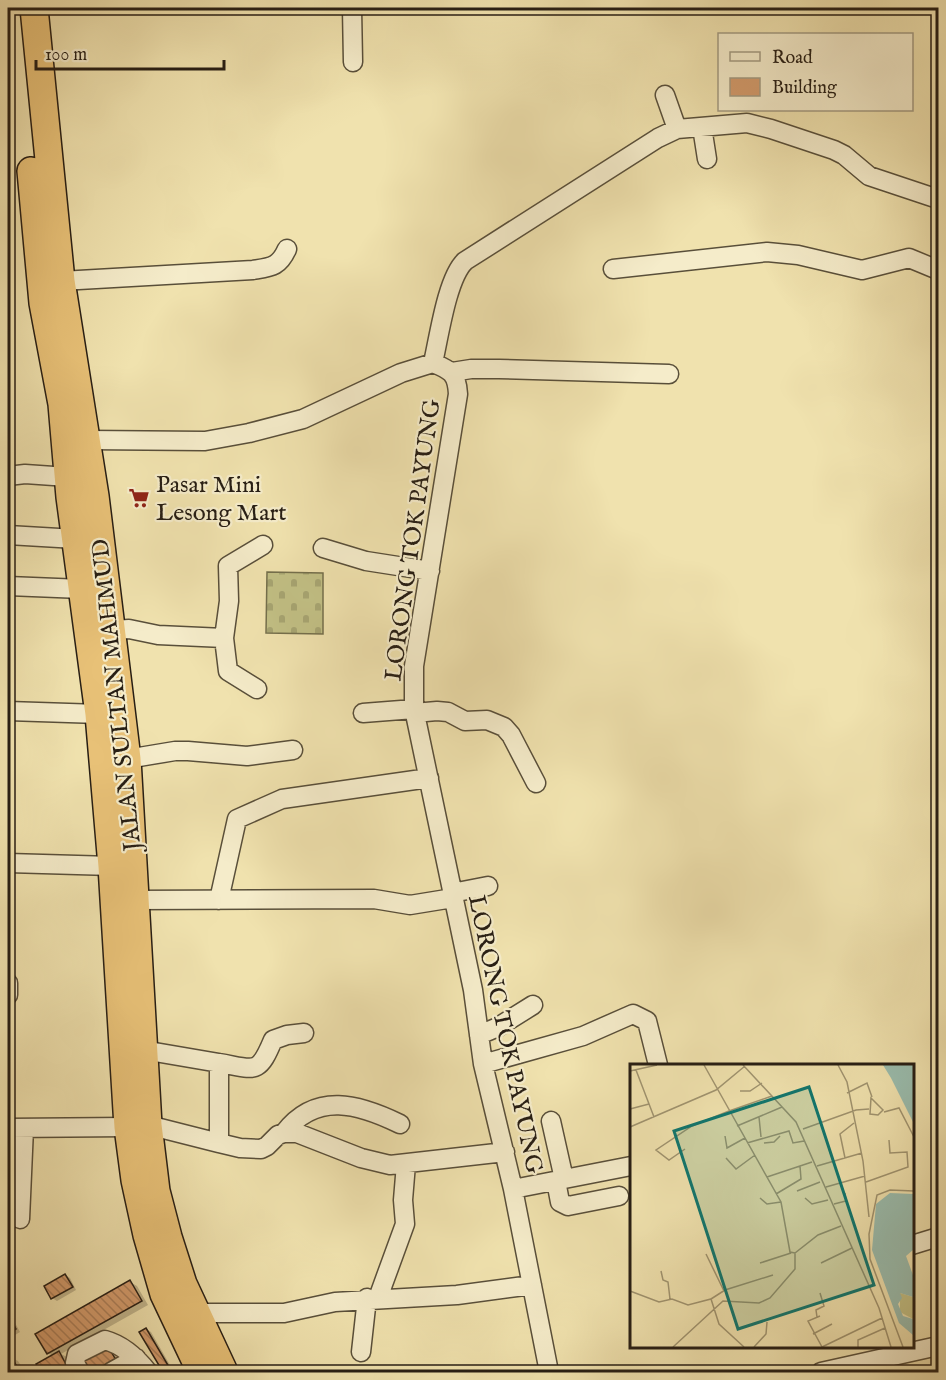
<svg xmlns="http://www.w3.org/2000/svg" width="946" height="1380" viewBox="0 0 946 1380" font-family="'IM FELL English',serif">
<defs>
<pattern id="cemetery-stones" width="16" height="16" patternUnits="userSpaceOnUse" patternTransform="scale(1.5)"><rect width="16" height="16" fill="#c2c085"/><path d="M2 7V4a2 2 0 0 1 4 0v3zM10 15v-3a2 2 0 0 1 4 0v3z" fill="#a7a572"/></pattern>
<pattern id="building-back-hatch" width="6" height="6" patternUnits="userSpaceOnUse" patternTransform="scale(1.5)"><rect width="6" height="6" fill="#d39b6c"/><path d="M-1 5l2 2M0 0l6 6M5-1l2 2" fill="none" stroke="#ab7e58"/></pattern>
</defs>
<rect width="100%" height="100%" fill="#f0e2ae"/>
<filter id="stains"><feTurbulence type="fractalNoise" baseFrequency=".00333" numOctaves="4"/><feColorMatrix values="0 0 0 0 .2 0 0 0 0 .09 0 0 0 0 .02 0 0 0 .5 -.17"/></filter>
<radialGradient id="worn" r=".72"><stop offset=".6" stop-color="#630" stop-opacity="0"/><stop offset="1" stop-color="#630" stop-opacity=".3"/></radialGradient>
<path fill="url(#cemetery-stones)" stroke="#746f4c" stroke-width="1.5" d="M267 572 323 573V634L266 633Z"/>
<path fill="#0003" d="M65 1275 70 1278 76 1290 57 1301 52 1298Z
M130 1282 137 1286 148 1305 61 1354 67 1357 75 1372H43L38 1364 53 1356 48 1353Z
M8 1310 20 1332 10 1338 8 1337Z
M146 1329 151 1332 174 1372H164L141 1332Z
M113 1350 121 1365 108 1372H90L84 1361Z
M10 1357 18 1361 25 1372H8V1358Z"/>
<path fill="url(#building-back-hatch)" stroke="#271e14" stroke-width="1.5" d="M65 1274 73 1287 51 1299 44 1286Z
M130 1280 142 1301 47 1354 35 1334Z
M8 1314 16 1329 8 1334Z
M146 1328 172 1372H163L139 1332Z
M108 1346 117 1362 99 1372H89L82 1360Z
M59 1351 70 1372H41L36 1364Z
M10 1355 19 1370 14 1372H8V1356Z"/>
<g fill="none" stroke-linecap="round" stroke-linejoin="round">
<g stroke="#594f3a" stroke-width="21">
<path id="minor" d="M352 8 353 62
M665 95 677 129
M702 127 707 159
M613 269 767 252 798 255 862 270 909 258 938 270
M61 281 253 270C271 267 279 267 287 249
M433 363C439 337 447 278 465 261L658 138 677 129 747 123 771 129 834 150 844 155 869 176 938 199
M452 372 471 369H499L669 374
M87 440 205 441 249 433 303 419 401 373 433 363C451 370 457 374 458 394L414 666V709L473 990 483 1064 513 1189 549 1372
M8 476 25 474 68 477
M8 535 76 539
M323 548 366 561 430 571
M8 586 82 589
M112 630 129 629 158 635 224 638 228 671 257 689
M224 638 229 601 228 566 263 545
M8 711 99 714
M363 713 414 709
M414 713 437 711 448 712 465 721 487 720 504 727 511 735 536 783
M127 759 175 751H188L247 756 293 750
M8 863 112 866
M452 893 488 886
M134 900 374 899 410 905 453 898
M219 900 237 819 282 799 429 778
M8 983V995
M479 1035 498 1027 533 1005
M143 1050 219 1063V1143L240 1148 261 1149 267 1146 278 1135 284 1133H297L361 1158 390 1165 505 1152
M219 1063C255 1069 258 1076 273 1040L287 1035 304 1033
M483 1064 583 1036 633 1014 647 1021 658 1065
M551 1121 564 1179
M148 1125 219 1143
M8 1128 128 1127
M284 1133C316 1091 359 1104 400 1124
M556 1181 560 1202 568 1206 619 1196
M513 1189 631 1166
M20 1219 24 1128
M912 1245 938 1237
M378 1298 405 1224 403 1200 406 1164
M194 1313H284L335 1302 457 1295 532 1285
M361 1352 367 1298
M80 1372 75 1363 77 1354 105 1340C123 1345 137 1358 148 1372
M111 1372 136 1358
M821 1372 938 1346"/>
</g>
<g stroke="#271e14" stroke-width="30">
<path id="highway" d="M34 8 61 281 95 496 127 759 148 1125 156 1191 168 1237 183 1284 224 1372
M31 171 43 303 62 404 70 497 99 714 112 866 128 1127 135 1180 147 1235 164 1294 201 1372"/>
</g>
<use href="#minor" stroke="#f5ecca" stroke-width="18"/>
<use href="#highway" stroke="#e8c177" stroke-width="27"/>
</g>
<defs>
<g id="supermarket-bare" transform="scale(1.62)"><path d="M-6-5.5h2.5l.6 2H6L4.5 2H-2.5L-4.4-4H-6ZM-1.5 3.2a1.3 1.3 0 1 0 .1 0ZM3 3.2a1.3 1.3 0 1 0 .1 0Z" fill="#8f2418" stroke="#f5ecca" stroke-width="2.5" paint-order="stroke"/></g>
</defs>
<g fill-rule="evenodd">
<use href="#supermarket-bare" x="139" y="498"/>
</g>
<g text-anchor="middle" stroke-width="4.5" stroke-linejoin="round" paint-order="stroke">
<g font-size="24" fill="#271e14" stroke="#f5ecca" text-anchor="start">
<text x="156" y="492">Pasar Mini<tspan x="156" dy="28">Lesong Mart</tspan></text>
</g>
<g font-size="24" fill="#271e14" stroke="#f5ecca">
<text transform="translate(412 540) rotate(-82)" y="8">LORONG TOK PAYUNG</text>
<text transform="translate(116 695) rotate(-96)" y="8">JALAN SULTAN MAHMUD</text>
<text transform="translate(506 1034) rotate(78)" y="8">LORONG TOK PAYUNG</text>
</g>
</g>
<g transform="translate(630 1064)">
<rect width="284" height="284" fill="#f0e2ae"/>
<path d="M270 229 283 233V255L270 248Z" fill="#c2c085"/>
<path d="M253 1H283V58L261 14ZM260 129 283 130V186L276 192 283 211V233L270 229 272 234 268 240 273 252 283 255V271L269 259 242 186 246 140Z" fill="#9abdae"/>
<path fill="none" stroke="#a09470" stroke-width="1.5" d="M74 1 151 138 160 188 165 189 188 171 211 162M113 1 166 58 249 244 261 283M208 1 217 18 233 97 239 153M6 6 24 53M0 7 27 1M110 27H120L132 19M217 29 237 19 242 33M241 34 253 46 248 51 240 50ZM0 45 19 40M99 47 142 32M254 48 269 44 284 73M129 53 131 73M191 59 203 97M107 62 152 43M0 63 86 26 115 2M173 65 226 46 239 45M95 72 97 84 115 74M117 79 159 67 163 79 174 77M134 79 144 78 150 72M55 85 39 96 26 86 62 62 99 47M96 94 106 105 125 91M215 94 210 70 224 59M187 102 232 89M137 113 182 98M236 118 278 103 277 88 260 89 259 76M196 123 235 112M167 127 190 118M146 130 171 115 170 102M130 134 137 140 151 138M175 134 182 140 198 136M204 140 216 137 215 129M76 190 94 227M130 199 161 189M191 199 222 184M31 207 33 216 38 218 40 235M0 227 29 238 42 235 58 241 81 235 89 260 114 283M81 235 95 226 143 211M190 252 178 257 192 283M187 253 186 246 194 242 190 229M183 270 202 260M43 283 93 237 129 239 140 234 165 205V189M124 283 136 270 137 258M192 283 252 254M228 283V276L255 264M273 283 240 195 239 170 247 131 260 126 284 127"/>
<path fill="#0f766e" fill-opacity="0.15" stroke="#0f766e" stroke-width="3" d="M179 23 244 221 108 265 44 67Z"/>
<rect width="284" height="284" fill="none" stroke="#271e14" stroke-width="3"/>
</g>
<rect width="946" height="1380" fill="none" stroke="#f0e2ae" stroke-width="30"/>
<rect x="9" y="9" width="928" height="1362" fill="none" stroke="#271e14" stroke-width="3"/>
<rect x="15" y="15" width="916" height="1350" fill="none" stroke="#271e14" stroke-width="1.5"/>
<rect x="718" y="33" width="195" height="78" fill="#f5ecca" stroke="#a39a81" stroke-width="1.5"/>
<rect x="730" y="52" width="30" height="9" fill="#f5ecca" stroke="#a39a81" stroke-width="1.5"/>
<text x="772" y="63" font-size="18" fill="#271e14">Road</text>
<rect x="730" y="78" width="30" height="18" fill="#d39b6c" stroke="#a39a81" stroke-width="1.5"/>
<text x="772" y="93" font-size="18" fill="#271e14">Building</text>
<path d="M36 60v9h188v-9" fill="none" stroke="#271e14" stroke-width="3"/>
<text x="45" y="60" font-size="18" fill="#271e14" stroke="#f5ecca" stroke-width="4.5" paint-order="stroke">100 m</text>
<rect width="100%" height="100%" filter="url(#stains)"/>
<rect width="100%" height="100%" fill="url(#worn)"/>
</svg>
